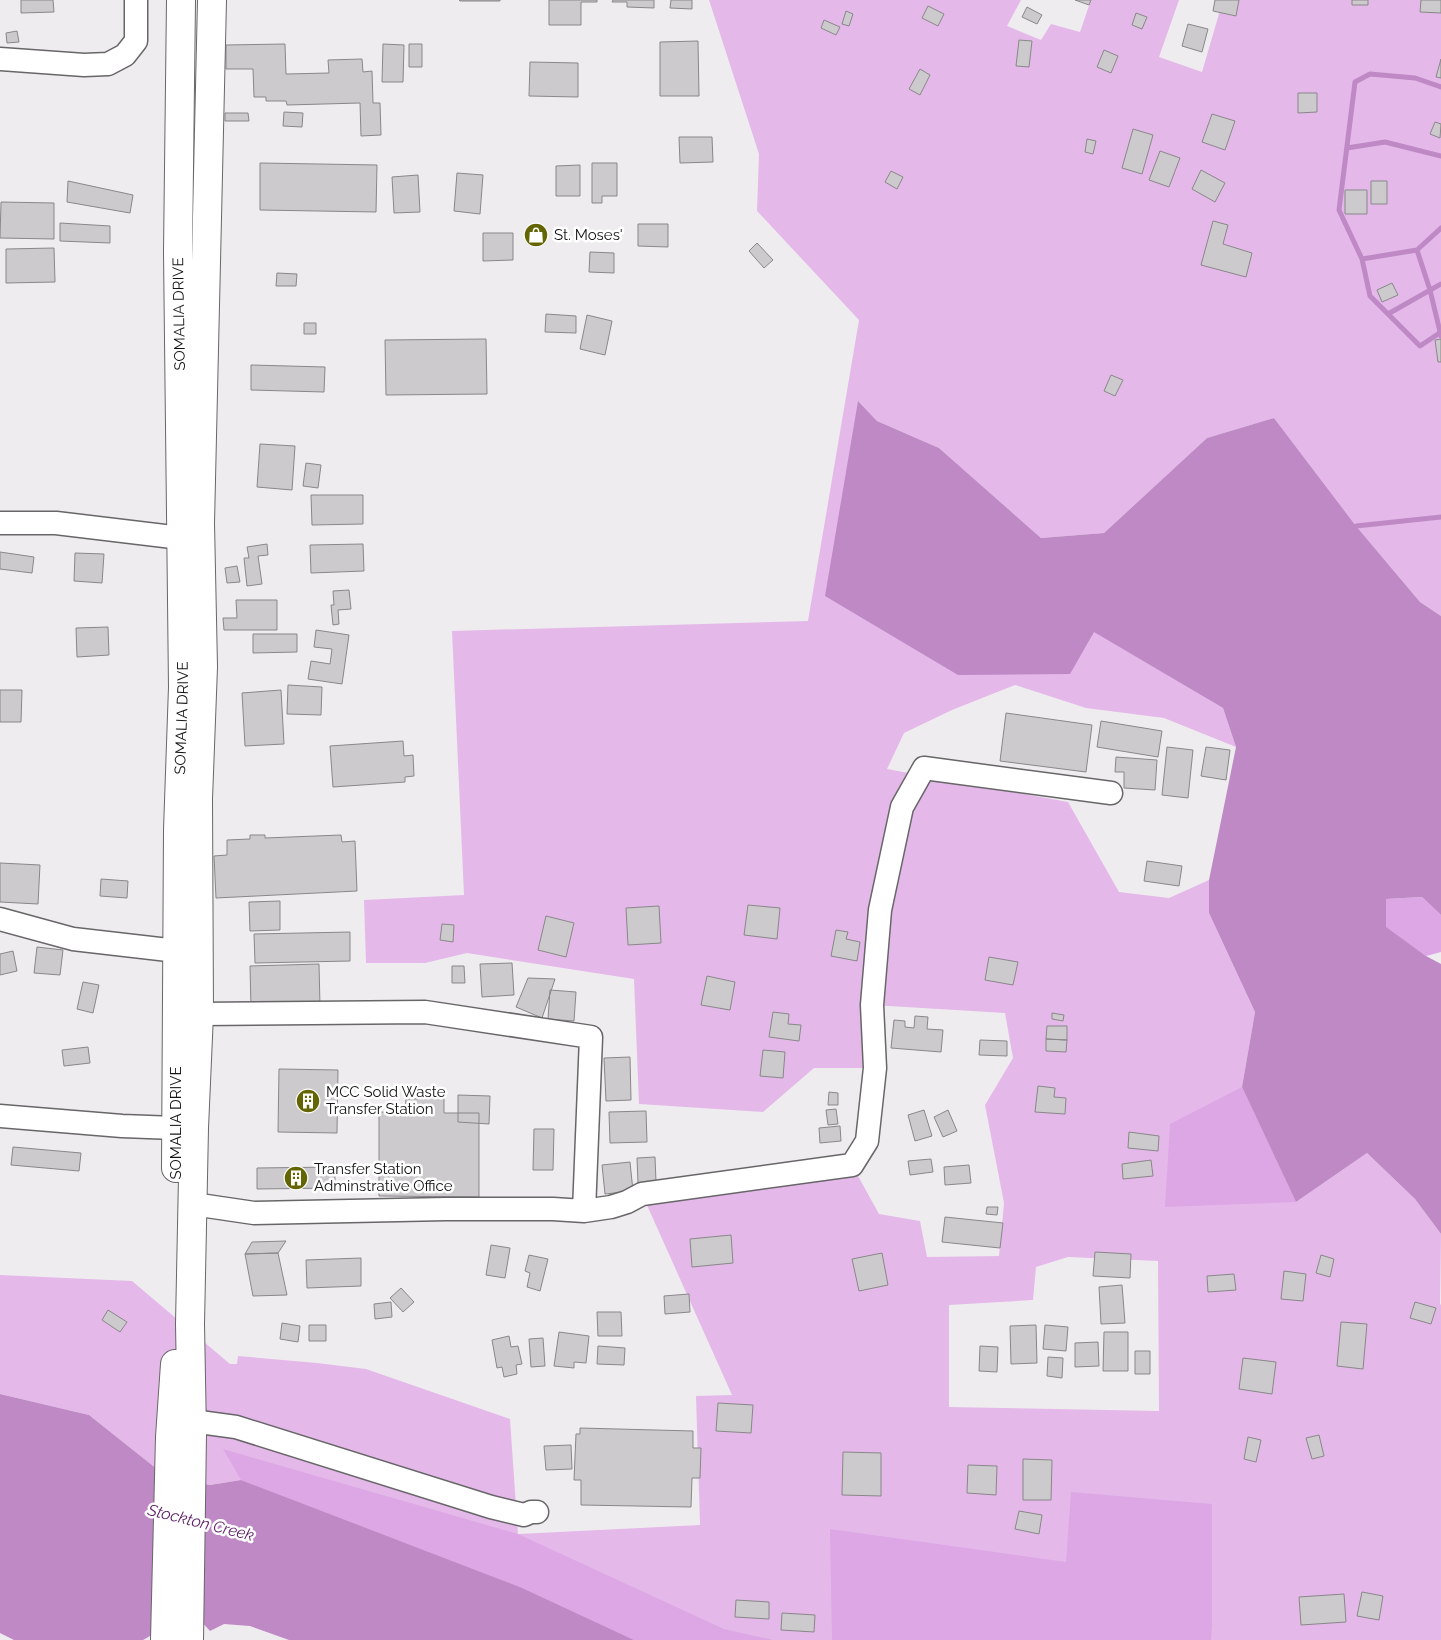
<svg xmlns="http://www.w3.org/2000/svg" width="1441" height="1640" viewBox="0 0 1441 1640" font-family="Raleway,sans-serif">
<rect width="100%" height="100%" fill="#efecef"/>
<path fill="#e4b9ea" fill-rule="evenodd" d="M709 0H1021L1007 26 1041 40 1051 24 1080 32 1091 0H1179L1159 57 1202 72 1223 0H1441V616L1420 602 1356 526 1274 418 1207 438 1104 533 1041 538 939 448 877 421 859 402 826 596 1094 631 1223 708 1236 747 1164 718 1086 708 1015 685 952 710 904 733 887 769 1068 802 1119 892 1169 898 1209 880V913L1255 1012 1242 1087 1296 1202 1367 1153 1415 1199 1441 1234 1440 1304 1441 1305V1640H634L241 1480 210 1485 167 1477 89 1415 0 1394V1275L132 1281 230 1364H237L238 1356 317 1363 366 1369 510 1419 518 1534 700 1525 696 1396 732 1395 642 1194 852 1165 879 1214 920 1221 927 1257 999 1256 1004 1203 985 1105 1013 1058 1005 1013 872 1005 875 1068H814L763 1112 639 1104 634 979 467 953 425 963H366L364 900 464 895 452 631 808 621 859 320 757 211 759 154ZM1068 1257 1158 1261 1159 1411 949 1407V1305L1033 1300 1036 1267Z"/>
<path fill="#dda7e5" d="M1422 897 1441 915V952L1426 956 1386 928V899Z
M1242 1087 1296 1202 1165 1207 1170 1124Z
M223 1449 518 1534 724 1629 773 1640H634L520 1587 241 1480Z
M1071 1492 1212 1504V1625L1211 1640H832L830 1529 1066 1562Z"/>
<path fill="#be89c5" d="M858 401 877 421 939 448 1041 538 1104 533 1207 438 1274 418 1356 526 1420 602 1441 616V915L1422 897 1386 899V927L1426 956 1441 964V1234L1415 1199 1367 1153 1296 1202 1242 1087 1255 1012 1209 913V880L1236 747 1223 708 1094 632 1070 674 958 675 825 596Z
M0 1394 89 1415 167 1477 210 1485 241 1480 520 1587 634 1640H289L250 1626 224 1624 210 1631 201 1621 169 1625 143 1640H14L0 1633Z"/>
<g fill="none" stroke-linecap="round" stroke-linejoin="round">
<path stroke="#be89c5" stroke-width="5" d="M1441 87 1415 78 1370 74 1355 82 1339 210 1362 259 1370 296 1420 346 1441 332
M1347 148 1385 142 1441 156
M1417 250 1430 290 1441 336
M1362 259 1417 250 1441 228
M1388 314 1441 284
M1356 526 1441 517"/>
</g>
<path fill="#cccacc" stroke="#898789" d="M21 0H53L54 12 21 13Z
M459 0H500V1H460Z
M549 0H597V2H581V25H549Z
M613 0H654V8L627 7V2H612Z
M671 0H692V9L670 8Z
M1075 0H1091L1089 5Z
M1215 0H1239L1236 16 1213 11Z
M1352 0H1368V5H1352Z
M1421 0H1441V13L1420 12Z
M928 6 944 14 938 26 922 18Z
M1027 7 1042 15 1037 24 1022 17Z
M846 11 853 14 849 26 842 24Z
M1136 13 1147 17 1142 29 1132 25Z
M824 20 840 27 836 35 821 28Z
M1188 24 1208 29 1202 52 1182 46Z
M17 31 19 42 7 43 6 33Z
M1019 40 1032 41 1029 67 1016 66Z
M698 41 699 96H660V42Z
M285 44 286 74 329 73 328 60 362 59 363 72 372 71 373 103H380L381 135 361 136 360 103 287 105 286 101H266V97H254L253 69H226V45Z
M383 44 404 45 403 82H382Z
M409 44H422V67H409Z
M1104 50 1118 56 1111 73 1097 67Z
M1441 59V78L1436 77Z
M530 62 578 63V97L529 96Z
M920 69 930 75 920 95 909 89Z
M1298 93H1317V112L1298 113Z
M284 112 303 113 302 127 283 126Z
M225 113H248L249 121H225Z
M1212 114 1235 121 1225 150 1202 142Z
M1435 122 1441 124 1440 138 1430 134Z
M1133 129 1153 135 1142 174 1122 168Z
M679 137H712L713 162 680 163Z
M1087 139 1096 141 1093 154 1085 152Z
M1160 151 1180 158 1169 187 1149 180Z
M260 163 377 165 376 212 260 210Z
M592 163H617V196H602V203H592Z
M580 165V196H556V166Z
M1201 170 1225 183 1215 202 1192 189Z
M891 171 903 177 897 189 885 182Z
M457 173 483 175 480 214 454 211Z
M418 175 420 212 394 213 392 177Z
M68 181 133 195 130 213 67 202Z
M1371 181H1387V204H1371Z
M1345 190H1367V214H1345Z
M1 202 54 203V239L0 238Z
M1213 221 1228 225 1223 244 1252 253 1246 277 1201 265Z
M60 223 110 226V243L60 241Z
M638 224H668V247L638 246Z
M483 233H513V260L483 261Z
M757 243 773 260 764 268 749 251Z
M54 248 55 282 6 283V249Z
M590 252 614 253V273L589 272Z
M277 273 297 274 296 286H276Z
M1392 283 1398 295 1382 302 1377 290Z
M546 314 576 316V333L545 332Z
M587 315 612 321 605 355 580 349Z
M304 323H316V334H304Z
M486 339 487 394 386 395 385 340Z
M1441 339V362H1438L1435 340Z
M251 365 325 367 324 392 251 390Z
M1111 375 1123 380 1115 396 1104 391Z
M260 444 295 446 292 490 257 487Z
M306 463 321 465 318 488 303 486Z
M311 495H363V524L312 525Z
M267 544 268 555 258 556 262 584 247 586 244 558H249L247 547Z
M363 544 364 571 311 573 310 545Z
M0 552 34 557 32 573 0 569Z
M75 553 104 554 102 583 74 581Z
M237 566 240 582 227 583 225 568Z
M349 590 351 609 338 610 339 624 333 625 331 605H334L333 591Z
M236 600H277V630H224L223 618H237Z
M108 627 109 655 77 657 76 628Z
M316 630 349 635 342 684 308 679 311 661 330 664 332 649 314 647Z
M253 634H297V652L253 653Z
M288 685 322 687 321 715 287 714Z
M0 690H22L21 722H0Z
M281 690 284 744 245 746 242 693Z
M1006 713 1092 725 1086 772 1000 761Z
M1101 721 1162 731 1158 757 1097 747Z
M403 741 404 756 413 755 414 776 405 777V782L333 787 330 746Z
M1167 747 1193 750 1188 798 1162 795Z
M1206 747 1230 750 1226 780 1201 776Z
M1116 757 1157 760 1155 790 1124 788V772H1115Z
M250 835H265V838L341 835 342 842 355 841 357 891 216 898 214 856 227 855V840L250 839Z
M1147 861 1182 866 1179 886 1144 881Z
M0 863 40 865 38 904 0 902Z
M101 879 128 881 127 898 100 896Z
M280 901V930L250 931 249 902Z
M748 905 780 908 777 939 744 935Z
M659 906 661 943 628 945 626 908Z
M546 916 574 923 566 957 538 950Z
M442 924 454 925 453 942 440 940Z
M836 930 848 932 846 939 860 942 857 961 831 956Z
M350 932V961L255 963 254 934Z
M37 947 63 950 60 975 34 973Z
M13 951 17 971 0 975V954Z
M989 957 1018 962 1013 985 985 980Z
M512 963 514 995 482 997 480 964Z
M319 964 320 1006 251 1008 250 966Z
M452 966H464L465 983H452Z
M707 976 735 982 730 1010 701 1005Z
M528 978 555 979 542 1018 516 1007Z
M83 982 99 985 93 1013 77 1009Z
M550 990 576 992 574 1021 548 1019Z
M773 1012 789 1014 788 1024 801 1025 799 1041 769 1037Z
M1052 1013 1064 1015 1063 1021 1052 1019Z
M915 1016 928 1017 927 1029 943 1030 941 1052 891 1048 894 1020 905 1021V1027L914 1028Z
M1047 1026H1067V1040L1046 1039Z
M1046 1039 1067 1040 1066 1052 1046 1051Z
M980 1040 1007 1041V1056L979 1055Z
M88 1047 90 1063 64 1066 62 1050Z
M763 1050 785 1052 783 1078 760 1076Z
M630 1057 631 1100 606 1101 604 1058Z
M279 1069 338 1070 337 1133 278 1132Z
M1038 1086 1055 1088 1054 1097 1066 1098 1065 1114 1035 1112Z
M829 1092 838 1093V1105H828Z
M458 1095 490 1096 489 1124 458 1122Z
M444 1098V1113H479V1197L379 1196V1112L405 1113 406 1099Z
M836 1109 838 1124 828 1125 826 1110Z
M924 1110 932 1136 915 1141 908 1115Z
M948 1110 957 1131 943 1137 934 1117Z
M646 1111 647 1142 610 1143 609 1112Z
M840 1126 841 1141 820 1143 819 1128Z
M534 1129H554L553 1170H533Z
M1129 1132 1159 1136 1158 1151 1128 1148Z
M13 1147 81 1153 79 1171 11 1165Z
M655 1157 656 1182 638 1183 637 1158Z
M931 1159 933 1172 910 1175 908 1161Z
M1151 1160 1153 1176 1123 1179 1122 1164Z
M630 1162 633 1191 605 1194 602 1165Z
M969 1165 971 1183 945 1185 944 1167Z
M335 1167V1188L257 1189V1168Z
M987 1207H998L997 1215 986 1214Z
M945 1217 1003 1223 1000 1248 942 1242Z
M731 1235 733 1263 692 1267 690 1239Z
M286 1241 278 1253 245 1254 252 1242Z
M491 1245 510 1248 505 1278 486 1275Z
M1095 1252 1131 1254 1130 1278 1093 1276Z
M278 1253 287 1295 253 1296 245 1254Z
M882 1253 888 1285 859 1291 852 1259Z
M529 1255 548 1259 540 1291 527 1287 530 1273 525 1271Z
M1321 1255 1334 1259 1330 1277 1316 1273Z
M361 1258V1286L307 1288 306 1260Z
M1284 1271 1306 1274 1303 1301 1281 1299Z
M1234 1274 1236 1290 1208 1292 1207 1276Z
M1122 1285 1125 1323 1101 1324 1099 1287Z
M401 1288 414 1302 403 1312 390 1298Z
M689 1294 690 1312 665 1314 664 1296Z
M391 1302 392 1317 375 1319 374 1304Z
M1415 1302 1436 1308 1431 1324 1410 1318Z
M108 1310 127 1322 120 1332 102 1320Z
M597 1312H621L622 1336H598Z
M1341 1322 1367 1324 1363 1369 1337 1366Z
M282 1323 300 1326 298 1342 280 1339Z
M309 1325H326V1341H309Z
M1036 1325 1037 1363 1011 1364 1010 1326Z
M1045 1325 1068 1327 1066 1351 1043 1349Z
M559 1332 589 1336 586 1363 574 1362V1368L554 1366Z
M1104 1332H1128V1371H1103Z
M509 1336 511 1347 518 1346 522 1364 516 1365 517 1374 504 1377 502 1367 497 1368 492 1340Z
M543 1338 545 1366 531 1367 529 1339Z
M1098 1342 1099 1366 1075 1367V1343Z
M598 1346 625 1348 624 1365 597 1364Z
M980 1346 998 1347 997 1372 979 1371Z
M1135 1351H1150V1374H1135Z
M1048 1357 1063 1358 1062 1378 1047 1376Z
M1243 1358 1276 1362 1272 1394 1239 1389Z
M718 1403 753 1405 751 1433 716 1431Z
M580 1428 693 1431V1448H701L700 1478H692L691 1507 581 1505V1480H574L576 1434H580Z
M1319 1435 1324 1456 1312 1459 1306 1438Z
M1248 1437 1261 1440 1256 1462 1244 1459Z
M571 1445 572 1469 546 1470 544 1446Z
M843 1452 881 1453V1496L842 1495Z
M1023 1459 1052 1460 1051 1500H1023Z
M968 1465 997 1466 996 1495 967 1493Z
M1019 1511 1042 1515 1039 1534 1015 1529Z
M1362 1592 1383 1596 1379 1620 1357 1616Z
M1344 1594 1346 1622 1301 1625 1299 1597Z
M736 1600 769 1602V1619L735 1617Z
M782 1613 815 1615 814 1632 781 1630Z"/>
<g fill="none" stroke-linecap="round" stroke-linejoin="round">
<g stroke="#686668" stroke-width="25">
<path id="minor" d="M0 59 84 65 108 64 125 55 136 41V0
M0 523H56L181 538
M0 919 73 939 177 951
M199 1014 425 1012 591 1037 584 1211
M0 1116 122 1126 175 1128
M193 1204 254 1213 446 1209H553L584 1211 611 1207 627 1202 642 1194 852 1165 867 1141 875 1068 872 1005 880 910 902 807 924 768 1111 793
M192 1421 236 1427 491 1507 524 1515 531 1512H537"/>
</g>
<g stroke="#686668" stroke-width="30">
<g id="major">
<path id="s1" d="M176 1168 178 830 183 687 178 252 181 0"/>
<path d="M165 1640 170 1437 175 1364"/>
<path d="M189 1640 192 1434 190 1324 194 1128 199 1014 198 799 203 667 200 523 212 0"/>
</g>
</g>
<use href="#minor" stroke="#fff" stroke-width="22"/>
<use href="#major" stroke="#fff" stroke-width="28"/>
</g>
<defs>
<g id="shop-disc" transform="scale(1.25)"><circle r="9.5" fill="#626501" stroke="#fff"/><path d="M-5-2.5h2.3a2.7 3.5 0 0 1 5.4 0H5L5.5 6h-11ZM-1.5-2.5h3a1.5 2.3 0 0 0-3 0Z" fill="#fff"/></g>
<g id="building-disc" transform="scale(1.25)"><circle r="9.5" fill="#626501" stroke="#fff"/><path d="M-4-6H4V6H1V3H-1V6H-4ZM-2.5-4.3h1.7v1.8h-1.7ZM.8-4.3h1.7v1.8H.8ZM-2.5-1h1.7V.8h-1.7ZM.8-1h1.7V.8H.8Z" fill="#fff"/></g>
</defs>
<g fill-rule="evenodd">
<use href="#shop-disc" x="536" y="235"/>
<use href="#building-disc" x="308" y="1101"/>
<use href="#building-disc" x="296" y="1178"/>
</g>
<g text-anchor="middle" stroke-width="5" stroke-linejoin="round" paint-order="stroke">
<g font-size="15" fill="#141314" stroke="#fff" text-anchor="start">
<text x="554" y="240">St. Moses'</text>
<text x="326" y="1097">MCC Solid Waste<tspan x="326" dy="17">Transfer Station</tspan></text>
<text x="314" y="1174">Transfer Station<tspan x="314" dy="17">Adminstrative Office</tspan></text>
</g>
<g font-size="15" fill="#141314" stroke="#fff">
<text transform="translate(179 314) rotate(-91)" y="5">SOMALIA DRIVE</text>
<text dy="5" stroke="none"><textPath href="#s1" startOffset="450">SOMALIA DRIVE</textPath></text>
<text transform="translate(176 1123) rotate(-90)" y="5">SOMALIA DRIVE</text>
</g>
<g font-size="16" font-style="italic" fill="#5f1e68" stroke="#fff">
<text transform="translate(201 1522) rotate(14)" y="6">Stockton Creek</text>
</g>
</g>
</svg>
